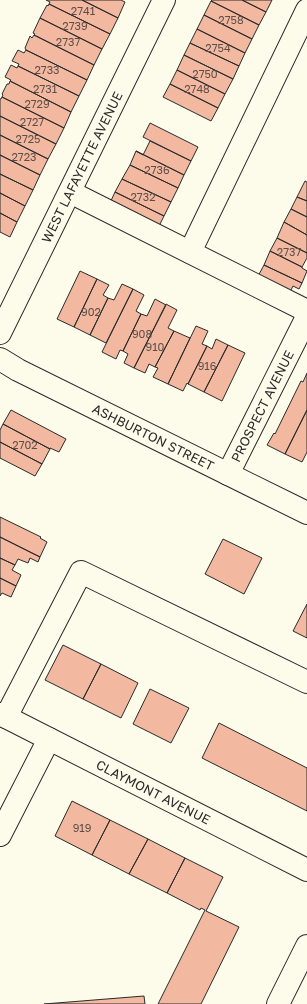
<svg xmlns="http://www.w3.org/2000/svg" width="307" height="1004" viewBox="0 0 307 1004" font-family="'Golos Text',sans-serif">
<rect width="100%" height="100%" fill="#fdfbea"/>
<path fill="#f2b8a0" stroke="#2b2b2b" d="M46 0H82L118 18 110 34 49 4 50 2Z
M82 0H121L125 2 118 18Z
M212 0H242L266 12 259 25 211 1Z
M242 0H272L266 12Z
M211 1 259 25 252 39 204 15Z
M49 4 110 34 102 49 40 18 47 5 48 6Z
M204 15 252 39 245 53 197 29Z
M40 18 102 49 94 65 34 35 35 34 33 33Z
M197 29 245 53 239 66 190 43Z
M34 35 94 65 87 80 26 50 25 48 30 36 32 38Z
M190 43 239 66 233 79 184 55Z
M18 50 24 53 26 50 87 80 79 96 18 66 19 64 12 61Z
M184 55 233 79 225 94 177 70Z
M11 65 17 68 18 66 79 96 71 112 10 81 11 80 5 77Z
M177 70 225 94 218 108 170 84Z
M10 81 71 112 64 128 2 97 3 95 2 94 7 84H9Z
M170 84 218 108 211 121 163 97Z
M2 97 64 128 56 144 0 116V99H1Z
M0 116 56 144 48 159 0 135Z
M150 123 198 147 191 161 143 137Z
M0 135 48 159 40 175 0 155Z
M150 141 191 161 184 175 136 151 143 155Z
M136 151 184 175 178 188 130 165Z
M0 155 40 175 33 190 0 174Z
M130 165 178 188 171 202 122 179Z
M0 174 33 190 25 206 0 193Z
M122 179 171 202 164 216 115 192Z
M305 181 307 182V201L297 197Z
M115 192 164 216 157 230 109 205Z
M0 193 25 206 17 222 0 213Z
M297 197 307 201V217L291 209Z
M291 209 307 217V235L284 222Z
M0 213 17 222 10 237 0 232Z
M284 222 307 235V253L277 238Z
M277 238 307 253V258L302 267 270 251Z
M270 251 302 267V268L307 271 302 283 264 265Z
M264 265 302 283 299 289 293 286 289 294 257 278Z
M80 271 97 279 74 327 57 319Z
M97 279 109 285 103 295 108 298 90 335 74 327Z
M122 284 133 289 106 343 90 335 108 298 114 300Z
M133 289 144 295 136 311 141 314 123 351 120 350 116 359 102 352Z
M155 299 166 305 134 368 124 363 128 354 123 351 141 314 147 316Z
M166 304 177 310 168 328 174 331 155 367 149 364 145 373 134 368Z
M196 326 208 331 202 344 207 346 188 384 187 383 183 391 168 384Z
M174 331 190 338 168 384 153 377 158 368 155 367Z
M216 339 228 345 204 392 188 384 207 346 212 349Z
M228 345 245 353 222 401 204 392Z
M307 373V410L285 454 267 445 274 433 275 434 301 381 303 382Z
M11 410 66 439 59 452 50 448V449L3 424Z
M307 410V452L302 462 285 454Z
M3 424 50 449 42 464 0 442V430Z
M0 442 42 464 35 476 0 458Z
M0 517 41 537 40 538 47 542 40 557 0 537Z
M0 537 40 557 38 562 30 558 28 563 18 559 15 565 0 558Z
M223 539 262 558 244 594 205 574Z
M0 558 15 565 12 570 21 575 16 586 0 578Z
M0 578 16 586 11 597 2 593 0 596Z
M307 604V638L293 631Z
M63 645 101 664 83 699 45 680Z
M101 664 138 683 121 718 83 699Z
M150 689 189 708 171 743 133 724Z
M219 723 307 768V811L202 758Z
M72 801 110 820 92 855 55 836Z
M110 820 148 839 129 874 92 855Z
M148 839 185 858 167 893 129 874Z
M185 858 223 877 206 911 239 927 201 1004H158L205 910 201 908 200 910 167 893Z
M144 996 145 1004H44Z"/>
<g fill="none" stroke-linecap="round" stroke-linejoin="round">
<g stroke="#2b2b2b" stroke-width="24">
<g id="minor">
<path d="M70 192 307 311"/>
<path d="M190 252 307 10"/>
<path id="s1" d="M0 359 18 370 307 513"/>
<path id="s2" d="M228 474 307 317"/>
<path id="s3" d="M0 714 307 870"/>
<path d="M6 717 81 572 307 682"/>
<path d="M0 835 49 739"/>
<path d="M278 1004 307 946"/>
</g>
</g>
<g stroke="#2b2b2b" stroke-width="24">
<g id="major">
<path id="s4" d="M0 333 164 0"/>
</g>
</g>
<use href="#minor" stroke="#fdfbea" stroke-width="22"/>
<use href="#major" stroke="#fdfbea" stroke-width="22"/>
</g>
<g text-anchor="middle" stroke-width="3" stroke-linejoin="round" paint-order="stroke">
<g font-size="11" fill="#5d4e48">
<text x="83" y="15">2741</text>
<text x="231" y="24">2758</text>
<text x="75" y="30">2739</text>
<text x="68" y="46">2737</text>
<text x="218" y="52">2754</text>
<text x="47" y="74">2733</text>
<text x="205" y="78">2750</text>
<text x="45" y="93">2731</text>
<text x="197" y="93">2748</text>
<text x="37" y="108">2729</text>
<text x="32" y="126">2727</text>
<text x="28" y="143">2725</text>
<text x="24" y="161">2723</text>
<text x="157" y="174">2736</text>
<text x="143" y="201">2732</text>
<text x="289" y="256">2737</text>
<text x="91" y="316">902</text>
<text x="142" y="338">908</text>
<text x="155" y="351">910</text>
<text x="207" y="370">916</text>
<text x="25" y="449">2702</text>
<text x="82" y="832">919</text>
</g>
<g font-size="13" fill="#2b2b2b" stroke="#fdfbea">
<text dy="5" stroke="none"><textPath href="#s4" startOffset="185">WEST LAFAYETTE AVENUE</textPath></text>
<text dy="5" stroke="none"><textPath href="#s2" startOffset="76">PROSPECT AVENUE</textPath></text>
<text dy="5" stroke="none"><textPath href="#s1" startOffset="172">ASHBURTON STREET</textPath></text>
<text dy="5" stroke="none"><textPath href="#s3" startOffset="172">CLAYMONT AVENUE</textPath></text>
</g>
</g>
</svg>
